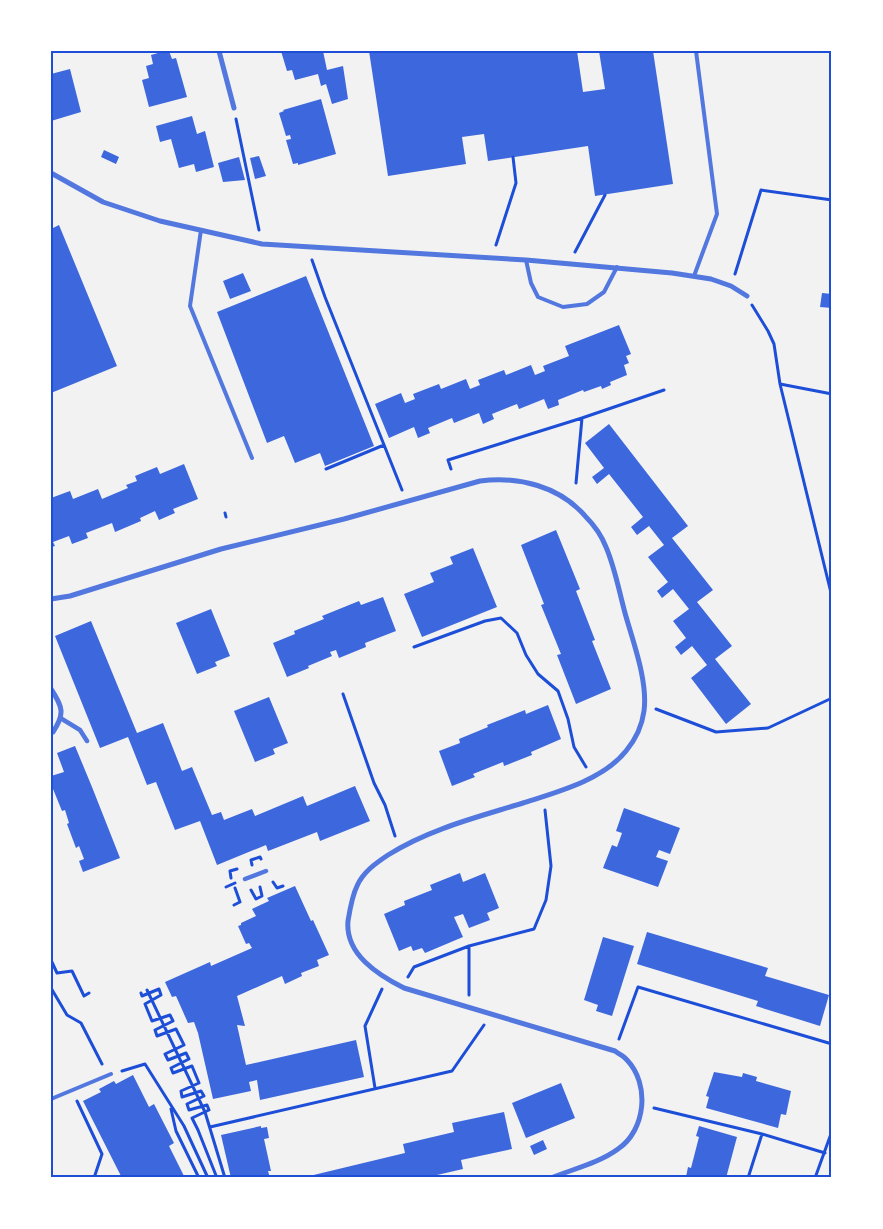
<svg xmlns="http://www.w3.org/2000/svg" width="883" height="1229" viewBox="0 0 883 1229" font-family="'Nunito Sans',sans-serif">
<rect width="100%" height="100%" fill="#f2f2f2"/>
<path fill="#3d67dc" d="M165 51H169L172 59 176 58 187 97 149 107 142 80 149 78 146 66 153 64 151 55Z
M281 51H323L327 70 343 66 348 99 332 104 326 84 321 86 318 74 295 80 292 70 287 71Z
M369 51H577L583 92 605 89 599 51H653L673 184 595 196 588 146 488 161 484 134 462 137 466 164 388 176Z
M70 69 81 112 51 121V74Z
M321 99 336 154 298 165V163L293 164 286 140 291 139 290 135 286 136 279 113 284 111 283 110Z
M192 116 197 134 205 131 214 167 196 172 194 164 179 168 171 139 160 142 156 126Z
M104 150 119 157 116 164 101 157Z
M259 156 266 176 255 179 250 158Z
M239 157 245 180 223 182 218 163Z
M51 224 53 228 59 225 117 366 51 393Z
M243 273 251 291 230 299 223 281Z
M306 276 374 446 325 466 320 453 295 463 284 436 267 443 217 312Z
M822 293 832 294V308L820 307Z
M619 325 631 354 626 356 629 363 624 365 627 375 610 382 611 385 602 389 601 386 584 392 583 390 558 400 559 405 548 409 544 399 519 409 517 404 492 414 494 419 483 424 479 413 454 423 452 418 428 428 430 433 418 438 414 427 389 438 375 404 401 393 405 403 415 399 413 394 439 384 441 389 466 379 470 389 480 385 478 380 504 370 506 375 531 365 535 375 545 371 543 366 569 356 565 346Z
M609 424 688 526 672 538 713 590 697 602 732 646 715 659 751 704 726 724 691 678 707 665 692 646 681 655 675 647 686 638 673 621 689 609 673 589 662 598 657 591 668 582 648 557 664 545 649 526 637 535 631 527 643 517 609 474 597 484 592 477 604 468 585 443Z
M184 464 198 499 173 509 175 513 159 520 155 511 140 518 141 521 115 532 112 523 86 533 88 538 72 544 69 536 53 542 55 546 51 547V498L70 491 73 499 98 489 102 499 128 488 126 485 137 481 135 476 157 467 160 474Z
M556 530 580 589 576 591 595 640 592 641 611 689 576 704 557 655 561 654 541 605 544 604 521 545Z
M473 548 497 607 422 637 404 594 434 582 430 573 453 564 450 557Z
M383 597 396 631 365 643 366 647 339 658 336 650 330 652 332 656 308 666 309 668 287 677 273 643 295 634 294 631 324 619 322 616 359 601 361 605Z
M211 609 230 656 215 662 217 666 197 674 176 623Z
M91 621 137 733 163 723 182 771 192 767 212 815 221 812 224 820 252 809 255 816 303 796 307 806 355 786 370 821 320 841 317 832 268 851 266 845 217 865 200 821 175 830 156 782 147 785 128 737 100 748 55 636Z
M269 697 288 743 273 749 275 754 255 762 234 711Z
M548 705 561 739 531 752 532 755 504 766 503 762 473 774 475 777 452 786 439 751 460 743 459 739 488 727 487 725 525 710 526 714Z
M75 746 92 787 120 858 83 872 79 861 84 859 79 846 76 848 67 824 69 823 65 810 62 811 51 784V776L64 772 57 753Z
M624 808 680 828 670 854 659 850 656 857 668 861 658 887 603 868 612 845 617 847 622 833 616 831Z
M460 873 463 882 485 873 499 908 487 913 490 920 469 928 463 914 454 917 463 937 425 953 422 948 413 951 411 946 399 951 384 914 405 905 404 901 432 890 430 885Z
M295 886 311 921 313 920 329 955 317 960 319 966 301 973 302 976 285 984 282 976 237 996 245 1026 237 1025 246 1065 356 1040 364 1077 260 1100 257 1080 249 1082 251 1091 213 1099 198 1033 194 1022 188 1023 176 996 172 997 165 982 210 962 211 966 252 948 249 943 246 944 238 926 241 925V923L256 916 252 909 269 901 267 898Z
M647 932 768 968 765 976 829 995 820 1026 756 1006 758 1001 637 964Z
M603 937 634 946 612 1016 596 1011 598 1005 584 1000Z
M714 1072 742 1077 743 1073 757 1077 756 1081 791 1091 786 1115 781 1114 778 1128 706 1108 709 1097 706 1096Z
M133 1075 149 1107 154 1104 174 1143 169 1146 185 1178H122L83 1101 101 1092 99 1089 114 1081 116 1084Z
M561 1083 575 1118 526 1138 512 1103Z
M504 1112 512 1149 461 1160 463 1169 424 1178H301L405 1153 403 1144 454 1132 452 1123Z
M261 1126V1128L267 1127 269 1138 264 1139 271 1171H268L270 1178H231L221 1135Z
M699 1126 737 1137 726 1178H679V1175L686 1177 688 1167 691 1168 699 1137 696 1136Z
M543 1140 547 1149 534 1155 530 1146Z"/>
<g fill="none" stroke-linecap="round" stroke-linejoin="round">
<path stroke="#1d4ed8" stroke-width="3" d="M236 119 259 230
M496 245 516 183 513 157
M575 252 605 195
M312 260 325 297 402 490
M735 274 761 190 832 200
M752 305 768 331 774 344 780 384 832 597
M780 384 832 394
M326 469 384 445
M451 469 448 460 582 418
M576 483 582 418 664 390
M225 513 226 517
M414 647 485 621 501 618 517 633 526 655 538 674 558 691 568 719 574 747 586 767
M343 694 374 783 385 805 395 836
M656 709 716 732 768 728 832 698
M252 865 251 860 260 857 261 859
M231 878 230 871 237 869
M273 882 277 888 283 886
M226 887 235 883
M251 890 256 899 262 896 260 887
M234 905 240 902 235 888
M51 960 57 973 72 971 84 996 89 993
M408 977 414 967 469 946 534 929 546 900 551 866 545 810
M51 988 67 1015 81 1023 102 1064
M147 990 205 1112 225 1178
M141 993 142 996 159 989 161 995 145 1004 152 1021 170 1015 173 1021 155 1030 157 1036 176 1029 184 1045 165 1054 168 1060 186 1053 189 1059 171 1068 173 1073 192 1066 199 1083 181 1091 182 1097 201 1091 204 1096 187 1104 189 1110 207 1105 209 1110 192 1118 198 1130 217 1178
M469 995V946
M619 1039 638 987 832 1044
M122 1071 145 1064 184 1126 208 1178
M375 1088 365 1026 382 989
M77 1101 102 1154 94 1178
M654 1108 762 1134 825 1153
M171 1109 176 1131 199 1178
M210 1127 452 1071 484 1025
M748 1178 762 1134
M815 1178 832 1131"/>
<path stroke="#5277de" stroke-width="4" d="M201 230 190 306 252 458
M526 260 531 283 538 297 563 307 587 304 604 292 617 267
M694 276 717 214 696 51
M51 1099 111 1074"/>
<path stroke="#5277de" stroke-width="4.5" d="M62 719 80 730 87 741
M245 879 266 871"/>
<path stroke="#5277de" stroke-width="5" d="M219 51 234 108
M51 173 103 202 160 221 262 244 526 260 672 273 711 279 731 286 747 296
M51 599 70 596 221 549 344 519 480 481C518 476 560 486 586 517 594 525 602 537 606 547 615 568 619 591 625 613 633 642 648 681 644 711 642 726 636 739 626 751 603 780 557 792 523 803 478 817 429 829 388 855 376 863 363 872 357 886 352 896 350 909 348 921 345 954 378 975 404 988L615 1051C619 1054 624 1056 627 1060 650 1084 646 1130 618 1149 599 1163 573 1169 551 1178
M51 689C63 707 65 714 53 732L51 733"/>
</g>
<rect width="883" height="1229" fill="none" stroke="#ffffff" stroke-width="105"/>
<rect x="52" y="52" width="778" height="1124" fill="none" stroke="#1d4ed8" stroke-width="2"/>
</svg>
